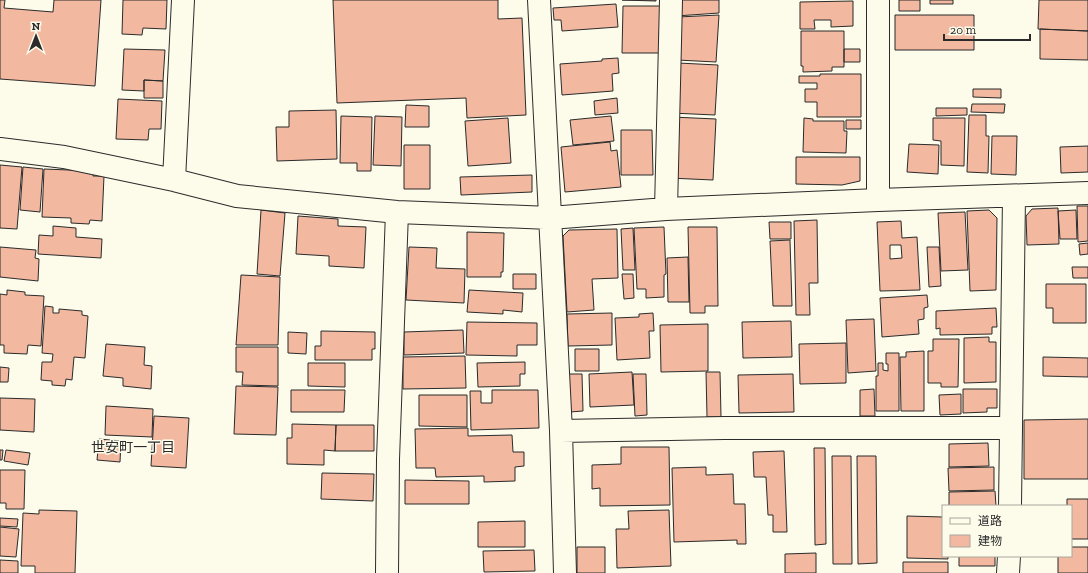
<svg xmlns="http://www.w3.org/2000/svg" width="1088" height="573" viewBox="0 0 1088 573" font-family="'Zilla Slab','Noto Sans JP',serif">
<rect width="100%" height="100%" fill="#fdfbea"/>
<path fill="#f2b8a0" stroke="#2b2b2b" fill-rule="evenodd" d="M0 0H5L4 8 53 12 54 0H101L95 86 0 79Z
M123 0H167L166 29 143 28 142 35 122 34Z
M333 0H498V19L522 18 526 115 467 118 466 98 337 103Z
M622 0H656V1Z
M676 0H719V13L676 16Z
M899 0H920V11H899Z
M930 0H953V4H930Z
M1039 0H1088V31L1038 29Z
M853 1V26L831 27V20H814L815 29H800V2Z
M616 4 618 27 562 31 561 20H554L553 8Z
M623 6H660L659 53H622Z
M719 15 716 62 677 60 678 17Z
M895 15H974V50H895Z
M1040 29 1088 31V60L1040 59Z
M801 31H844V67H832V71L803 72V66H801Z
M124 49 165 50 163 81 144 80V91L122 90Z
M844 49H860V62H844Z
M618 58 619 73 612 74 613 91 562 95 560 64 602 61V59Z
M678 63 718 65 715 115 671 113Z
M820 74H861V117H817V102H805V89H817V83H799V76H820Z
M144 80 163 81V98H144Z
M973 89H1001V98L973 97Z
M617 98 618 113 595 115 594 101Z
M118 99 162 101 161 129H149L148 140 116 139Z
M972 104H1005L1004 113 971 112Z
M406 105 429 106V127H405Z
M936 108H967V115L936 116Z
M336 110 337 159 277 161 276 127H289V111Z
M969 115H986V136H989L988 173 967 172Z
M341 116 372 117 371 171H357V163H340Z
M375 116 402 117 401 166 373 165Z
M611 116 614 141 573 145 570 120Z
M672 117 716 119 713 180 669 178Z
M508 118 511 163 468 166 465 121Z
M804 118 813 119V121H844V131H847L846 153 803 152Z
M933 118H965L964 166 941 165V141L933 140Z
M846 120H861V129H846Z
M621 130H652L653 175H621Z
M992 136H1017L1016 175 991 174Z
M610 142 611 151 617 150 621 187 565 192 561 147Z
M909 144 939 145 938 174 907 172Z
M404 145H430V189H404Z
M1088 146V172L1061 173 1060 147Z
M796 157H860V181L842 185 796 184Z
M0 165 22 167 17 229 0 228Z
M23 167 43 169 40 212 20 210Z
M44 169 94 171 93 176H104L102 221 90 220 89 224 71 223V218L42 217Z
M532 175V192L461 195 460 177Z
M1077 206H1088V241L1078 242Z
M1058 208 1059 244 1027 245 1026 216 1032 209Z
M261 210 285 213 280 276 257 274Z
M989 210 997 218 996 290 970 291 967 211Z
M1076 210 1077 239H1060L1058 211Z
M965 212 968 270 941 271 938 213Z
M298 216 338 219V226L366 227 364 268 329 266V256L296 254Z
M817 220 818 283H809L810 315H796L794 221Z
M901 221 902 238 917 237 920 290 880 291 877 222ZM890 245H901L902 258 890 259Z
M769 222H791V239H770Z
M53 226 76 228V237L102 239 101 258 38 254 39 235 53 236Z
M664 227 666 274 664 275V297L646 298V289H637L634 228Z
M688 227H717L718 306H705V313H690Z
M633 228 635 270H623L621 229Z
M617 229 618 278 592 279 594 310 567 312 563 236 569 230Z
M467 232 504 233 503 272H501V277H467Z
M790 240 792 306H773L770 241Z
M1088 243V254L1080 255 1079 244Z
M0 247 36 250 35 258 39 259 38 281 0 277Z
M409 247 437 248 436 268 465 269 464 303 406 300Z
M927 247H939L941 286 929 287Z
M688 257 689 302H668L667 258Z
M1072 267H1088V278H1073Z
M513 274H536V289H513Z
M622 274H633L634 298 624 299Z
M241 275 280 277 278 345H236Z
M1046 284H1086V323H1053V308H1046Z
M7 290 25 292V295L44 296 41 346 28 345 27 354 4 353V345H0V294L7 295Z
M469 290 523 293 522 312 503 310V314L467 312Z
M927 295 928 307 924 308V319L918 320 919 334 882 337 880 298Z
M45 306 53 307V313H59V309L82 311V315L88 316 85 358 74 357 72 380 66 379 65 386 52 385V381L41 380 42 362H52L53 354 42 353Z
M996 308 997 327H992V334L940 335V328L936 329V311Z
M612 313V345L568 346 567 314Z
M653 313 654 331H649L650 358 617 360 615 318 639 317V314Z
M874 319 876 371 848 373 846 320Z
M791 321 792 357 743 358 742 322Z
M467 322 537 323V345H517V356L466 355Z
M708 324V371L661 372 660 325Z
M463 330 464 353 404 355V332Z
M321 331 375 332V349H372V360H315V346H321Z
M288 332 307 333 306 354 288 353Z
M989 337V342H996V382L964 383V338Z
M933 339H959L958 387H941V383H928V351H933Z
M846 343V383L800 384 799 344Z
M106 344 145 347 144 365 152 366 151 389 123 386V378L103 376Z
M236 347H278V386L242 385 243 372H236Z
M575 349H599V371H575Z
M924 351V411H901L900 357H906V352Z
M886 353H899V411H876V376H878V363H883V370L888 371V364H886Z
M465 356 466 388 403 389V357Z
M1043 357 1088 358V377L1043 376Z
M525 362V374H520V386L478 387 477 363Z
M308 363H345V387L308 386Z
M0 367 9 368 8 382H0Z
M632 372 634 405 590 407 589 374Z
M706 372H720L721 417H707Z
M569 374H582L583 411 570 412Z
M633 374H646L647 415 635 416Z
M793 374 794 412 739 413 738 375Z
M236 386 278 387 276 435 234 434Z
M874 389 875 416H860V390Z
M963 389H997V408H987V412L963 413Z
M291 390H345L344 412H291Z
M492 390H538L539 428 471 430 470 391H481V403H492Z
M961 394V414L940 415 939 395Z
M419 395H467V427L419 426Z
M0 398 35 399 34 432 0 430Z
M106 406 153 409 152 437 105 435Z
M154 416 189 418 186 468 151 466Z
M1088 419V479H1024V420Z
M292 424 336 425 335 451 324 450V465L287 464V438H292Z
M336 425H374V451H335Z
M468 428V436L512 435 513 452H524V466L515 467V481L484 482V476L436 477 435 468H416L415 429Z
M99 439 121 441 120 462 97 460Z
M988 443 989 466 949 467V444Z
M621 447H669L670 505 600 506V488L592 489V465L621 464Z
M814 448H825L826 544 815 545Z
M0 450H3L2 460H0Z
M6 450 30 453 28 465 4 461Z
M784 451 787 532H773V515H768L766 477H754L753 452Z
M832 456H851L852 564H833Z
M857 456H876L877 563 858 564Z
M706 467V475L733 474 734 504H745L746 544H737V540L674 542 672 468Z
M994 467V490L949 491 948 468Z
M0 470H25L24 509H6V503H0Z
M322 473 374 474 373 501 321 499Z
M405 480 469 481V504H405Z
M995 491 996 506H949V492Z
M1067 499H1088V539H1071V506H1067Z
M39 510 77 511 75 573H35V566H21L23 513 39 514Z
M669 510 671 566 617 568 616 529H629L628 511Z
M907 516 943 517V556H948V559L907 558Z
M0 518 18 519 17 527 0 526Z
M525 521V547H478V522Z
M0 527 19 529 16 557 0 556Z
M577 547H605V573H577Z
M1071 547H1088V573H1058V556H1071Z
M534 550 535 571 484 572 483 551Z
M816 553V573H785V554Z
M959 556H995V566H959Z
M0 560 18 561V573H0Z
M903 562H948V573H903Z"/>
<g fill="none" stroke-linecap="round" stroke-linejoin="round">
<g stroke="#2b2b2b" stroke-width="24">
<path id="minor" d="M539 0 561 431 565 573
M878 0V200
M0 149 64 157 174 180 237 196 397 212 550 218 666 209 878 200 1088 193
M174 180 183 0
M666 209 671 0
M561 431 724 428H1011
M1010 506 1014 196
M387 573 388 459 397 212
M1008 573 1009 556"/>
</g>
<use href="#minor" stroke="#fdfbea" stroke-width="22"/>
</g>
<g text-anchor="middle" stroke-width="3" stroke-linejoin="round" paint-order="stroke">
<g font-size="14" fill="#2b2b2b" stroke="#fdfbea">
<text x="133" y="452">世安町一丁目</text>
</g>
</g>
<rect x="942" y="505" width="130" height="52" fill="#fdfbea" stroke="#a9a89e"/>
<rect x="950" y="518" width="20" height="6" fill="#fdfbea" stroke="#a9a89e"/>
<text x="978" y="525" font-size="12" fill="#2b2b2b">道路</text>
<rect x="950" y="535" width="20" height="12" fill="#f2b8a0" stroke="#a9a89e"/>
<text x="978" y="545" font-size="12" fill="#2b2b2b">建物</text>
<g transform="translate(36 36)" stroke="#fdfbea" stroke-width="3" paint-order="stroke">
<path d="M0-3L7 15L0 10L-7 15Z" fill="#2b2b2b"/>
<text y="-6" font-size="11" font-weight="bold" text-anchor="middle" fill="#2b2b2b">N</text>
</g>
<path d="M944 34v6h86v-6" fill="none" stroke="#2b2b2b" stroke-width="2"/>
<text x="950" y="34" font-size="12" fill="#2b2b2b" stroke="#fdfbea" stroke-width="3" paint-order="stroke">20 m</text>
</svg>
